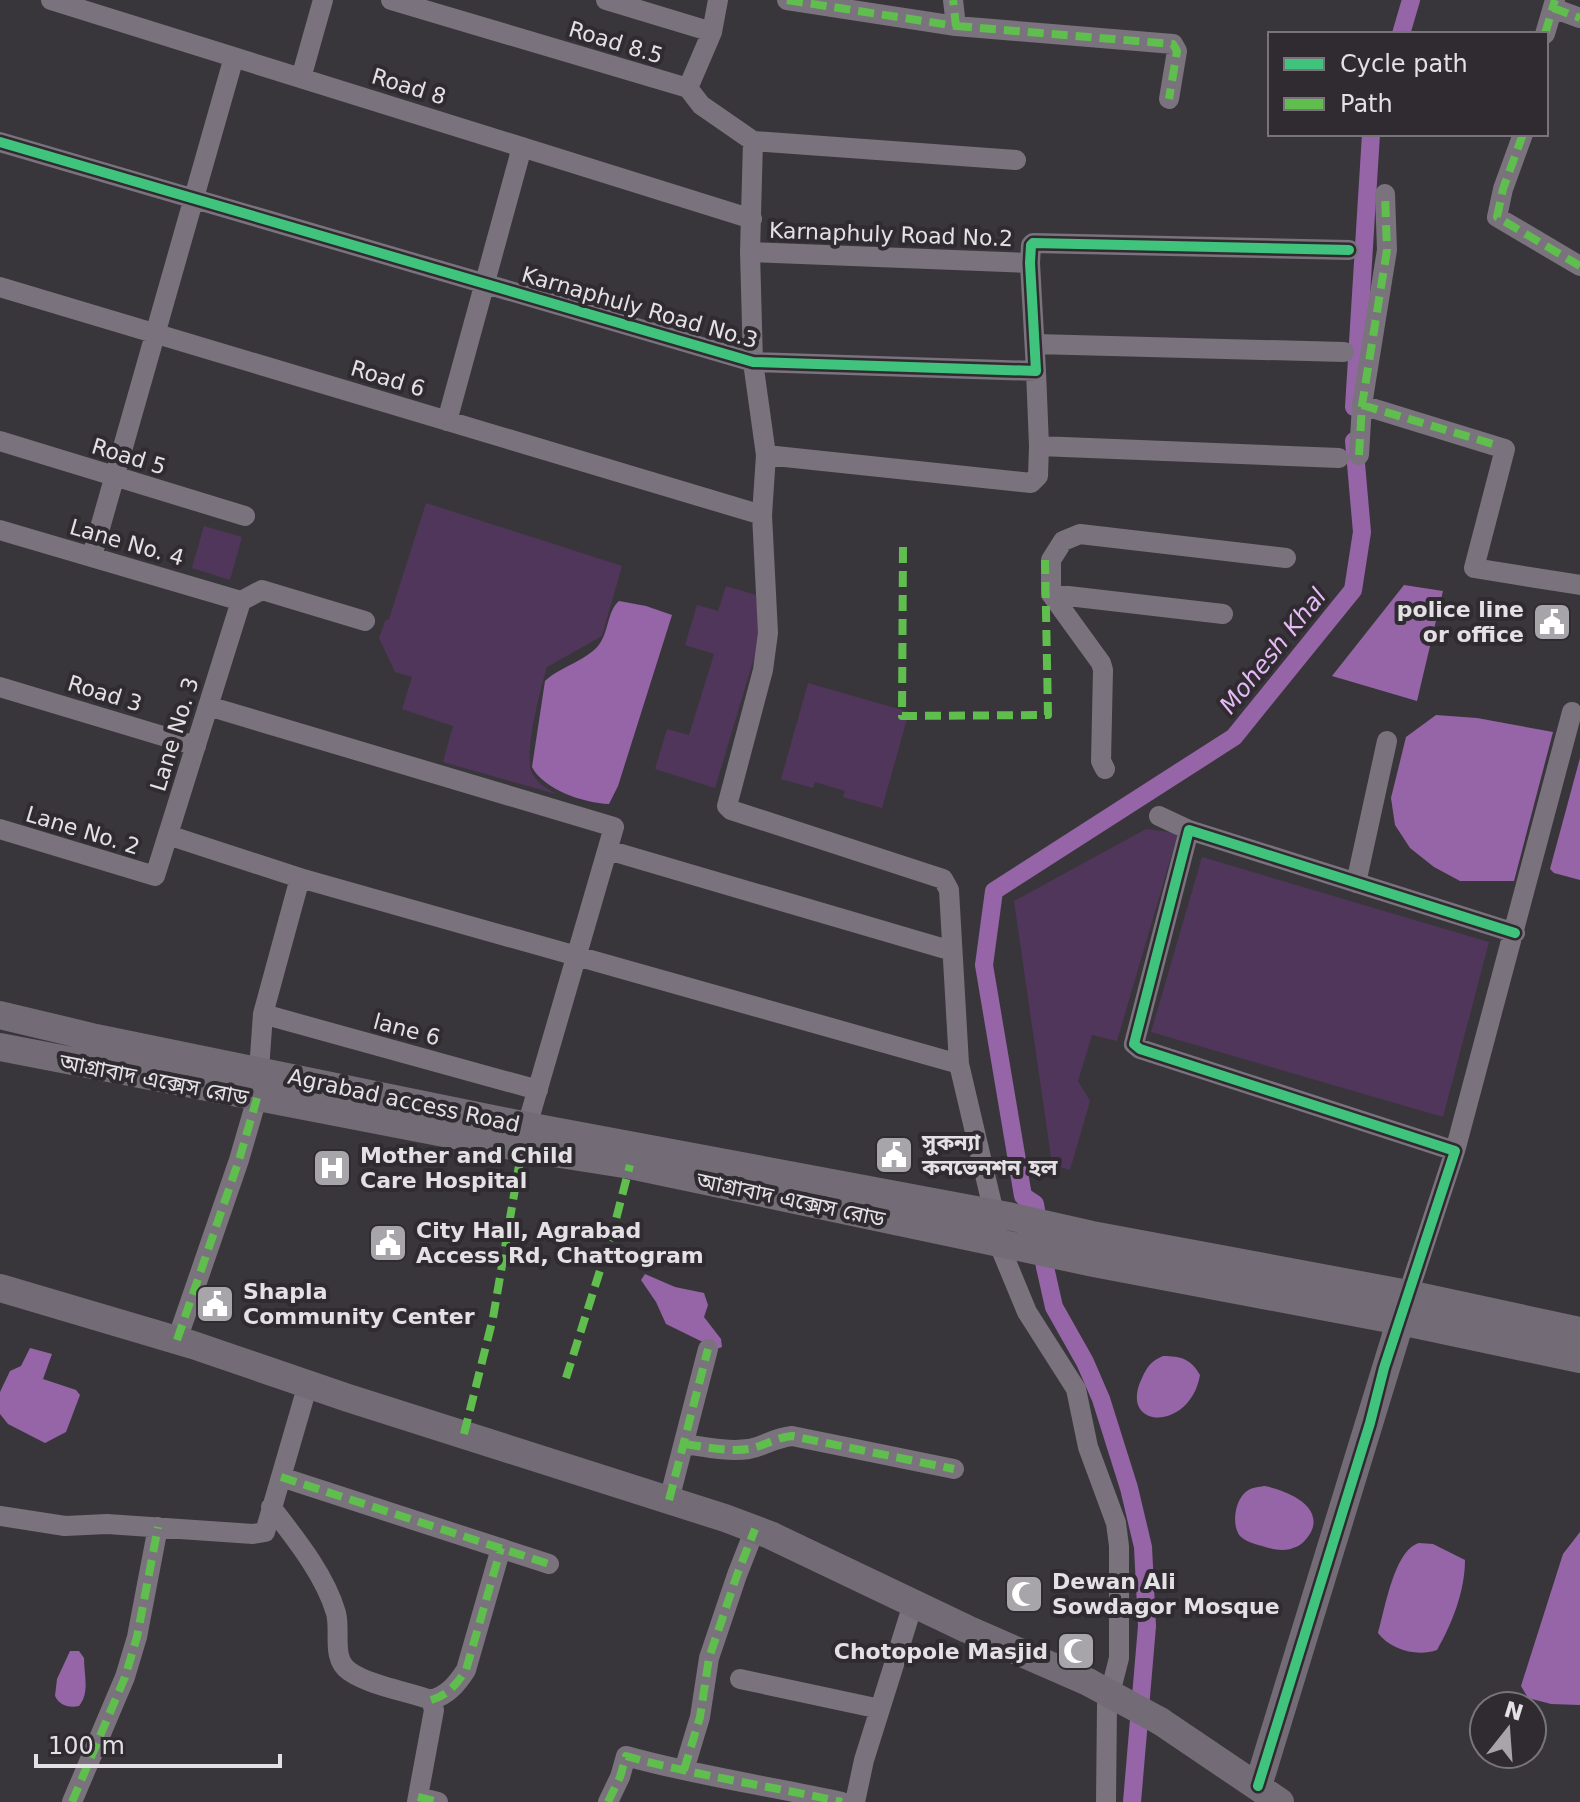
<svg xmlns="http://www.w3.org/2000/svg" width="1580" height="1802" viewBox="0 0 1580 1802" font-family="'DejaVu Sans','Noto Sans Bengali',sans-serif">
<rect width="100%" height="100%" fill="#39363b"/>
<path fill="#50365a" d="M426 503 622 566 602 636 547 667C541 687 523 755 532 773 538 784 546 788 556 794L443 762 453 726 402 709 412 677 395 672 379 638 385 621 389 619Z
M204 526 242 537 230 580 192 568Z
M726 586 756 595 760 638 715 788 655 769 667 729 689 735 714 654 685 645 697 605 718 611Z
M808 683 909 712 882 808 843 797 845 791 815 782 813 788 781 779Z
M1146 829 1178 833 1117 1041 1092 1035 1078 1081 1090 1101 1070 1170 1052 1164 1014 901Z
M1202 857 1489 942 1443 1117 1151 1032Z"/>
<path fill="#9665a8" d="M1404 585 1443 591 1417 701 1332 676Z
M619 601 646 606 672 615 618 786 609 804C584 803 544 790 532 767L545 681C560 667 585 661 598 646 609 633 607 611 619 601Z
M1436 715 1477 718 1553 732 1514 881H1460L1434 867 1410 848 1395 825 1391 798 1406 737Z
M1580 758V880L1554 873 1550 869Z
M645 1274 675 1287 704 1293 708 1305 704 1317 721 1339 722 1347 717 1349 666 1324 656 1302 641 1280Z
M30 1348 52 1354 43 1379 76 1390 80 1395 66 1432 45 1443 8 1424 0 1414V1392L10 1371 21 1366Z
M1163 1356C1181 1356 1191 1359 1200 1375 1190 1433 1117 1429 1142 1378 1147 1367 1151 1361 1163 1356Z
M1265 1486C1285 1490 1324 1505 1311 1532 1307 1539 1301 1546 1293 1548 1283 1552 1272 1549 1262 1546 1255 1544 1246 1542 1240 1536 1231 1525 1235 1499 1247 1491 1252 1487 1259 1487 1265 1486Z
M1580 1532V1705L1551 1704 1528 1698 1521 1686 1563 1554Z
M1419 1543 1433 1544 1465 1560C1465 1591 1452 1624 1437 1650 1417 1657 1391 1650 1378 1633 1385 1610 1394 1550 1419 1543Z
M70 1651H79L84 1658C84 1675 90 1693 79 1706 69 1708 60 1706 55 1696L57 1679Z"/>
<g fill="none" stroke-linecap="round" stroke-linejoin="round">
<path stroke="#9665a8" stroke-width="18" d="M1401 34 1411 0
M1354 407 1371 134
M1132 1802 1147 1626 1143 1547 1129 1488 1101 1399 1085 1362 1054 1307 1045 1267 1035 1204 1023 1196 984 965 994 891 1234 737 1353 590 1362 532 1354 441"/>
<path stroke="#7a727d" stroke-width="20" d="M51 0 752 219
M391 0 688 88
M606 0 712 32
M718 0 712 32 688 88 701 105 753 141 750 252 753 362 766 455 762 515 768 633 763 670 727 806 731 810 943 879 949 890 959 1064
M787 0 956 26 953 0
M1553 8 1580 18
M956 26 1173 44 1177 51 1169 99
M1545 34 1555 0
M301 78 323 0
M1523 134 1503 189 1497 217 1580 266
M753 141 1016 160
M0 142 753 362 1036 371 1030 263 1031 245 1033 243 1349 250
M750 252 1030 263
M0 287 762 515
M1035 344 1344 352
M1036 371 1039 446 1339 458
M1362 405 1505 449 1474 568 1580 585
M447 421 522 147
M0 441 245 516
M766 455 1031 483 1038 476 1039 446
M1359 455 1362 405 1387 250 1385 194
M0 530 241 601
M92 556 234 57
M1051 594 1223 614
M241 601 262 590 365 621
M0 687 196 746
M208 706 614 827 527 1126
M1105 769 1101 761 1103 670 1101 663 1051 594V560L1063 541 1080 534 1286 558
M1159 816 1189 830
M0 829 155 876 241 601
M168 835 300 878 263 1014 257 1098 239 1160 177 1340
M608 850 952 951
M300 878 959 1064 994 1213 998 1242 1027 1312 1076 1389 1088 1447 1116 1523 1119 1546V1658L1107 1705 1106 1802
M1356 883 1387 741
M263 1014 538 1090
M1455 1151 1572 712
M1408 1294 1455 1151 1140 1049 1134 1044 1189 830 1515 933
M685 1444C705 1447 728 1452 749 1449 764 1446 774 1438 792 1436L954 1469
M281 1477 549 1564
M669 1500 708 1349
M271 1507C295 1538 325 1575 336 1613 341 1632 331 1658 349 1671 370 1686 407 1691 431 1700 448 1695 457 1684 466 1670L501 1548
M0 1516 65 1526 107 1524 253 1534 265 1532 308 1384
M740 1679 880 1709
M684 1770 700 1717 709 1658 737 1575 755 1529
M418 1797 438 1802
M72 1802 125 1677 137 1637 158 1527
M417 1802 434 1710 431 1700
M608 1802 620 1777 626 1756C697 1776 770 1786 842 1802
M855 1802 864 1760 913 1604"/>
<path stroke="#736c76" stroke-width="28" d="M0 1015 96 1038 527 1126 1008 1216 1092 1235 1408 1294 1580 1331
M0 1047 522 1148 630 1165 1094 1263 1400 1321 1580 1359
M0 1288 193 1345 348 1398 725 1518 770 1535 967 1629 1088 1682
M1160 1721 1280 1802
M1258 1786 1405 1306"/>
<path stroke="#736c76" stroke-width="28" d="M1088 1682 1160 1721"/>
<path stroke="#5fbe4e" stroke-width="8" stroke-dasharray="16 8" stroke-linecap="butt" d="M787 0 956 26 953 0
M1553 8 1580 18
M956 26 1173 44 1177 51 1169 99
M1545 34 1555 0
M1523 134 1503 189 1497 217 1580 266
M1362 405 1493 444
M1359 455 1362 405 1387 250 1385 194
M903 547 902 716 1048 715 1045 560
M177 1340 239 1160 257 1098
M566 1378 615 1223 630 1165
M464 1434 493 1318 522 1148
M685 1444C705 1447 728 1452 749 1449 764 1446 774 1438 792 1436L954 1469
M281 1477 549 1564
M669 1500 708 1349
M431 1700C448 1695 457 1684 466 1670L501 1548
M684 1770 700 1717 709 1658 737 1575 755 1529
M418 1797 438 1802
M72 1802 125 1677 137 1637 158 1527
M608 1802 620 1777 626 1756C697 1776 770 1786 842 1802"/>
<g stroke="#302b31" stroke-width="15">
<path id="cycleway" d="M0 142 753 362 1036 371 1030 263 1031 245 1033 243 1349 250
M1258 1786 1370 1423 1384 1368 1455 1151 1140 1049 1134 1044 1189 830 1515 933"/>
</g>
<use href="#cycleway" stroke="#40c37c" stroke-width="10"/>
</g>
<defs>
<g id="civic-square" transform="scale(2)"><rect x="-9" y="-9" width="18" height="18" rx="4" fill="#a8a5aa" stroke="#302b31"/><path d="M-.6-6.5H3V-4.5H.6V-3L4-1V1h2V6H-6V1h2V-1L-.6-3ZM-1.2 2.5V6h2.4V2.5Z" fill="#fff"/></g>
<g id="hospital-square" transform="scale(2)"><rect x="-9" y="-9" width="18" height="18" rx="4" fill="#a8a5aa" stroke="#302b31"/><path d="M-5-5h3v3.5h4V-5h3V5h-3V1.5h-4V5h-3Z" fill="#fff"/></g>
<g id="mosque-square" transform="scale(2)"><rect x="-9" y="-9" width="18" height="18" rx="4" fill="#a8a5aa" stroke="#302b31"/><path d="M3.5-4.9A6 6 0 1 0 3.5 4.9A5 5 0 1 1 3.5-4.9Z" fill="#fff"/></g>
</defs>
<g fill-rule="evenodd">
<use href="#civic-square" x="1552" y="622"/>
<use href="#civic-square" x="894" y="1155"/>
<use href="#hospital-square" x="332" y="1168"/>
<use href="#civic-square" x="388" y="1243"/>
<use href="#civic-square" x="215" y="1304"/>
<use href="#mosque-square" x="1024" y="1594"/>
<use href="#mosque-square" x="1076" y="1651"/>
</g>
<g text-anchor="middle" stroke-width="8" stroke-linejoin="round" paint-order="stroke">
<g font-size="22" fill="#e4e1e5" stroke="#302b31">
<text transform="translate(616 42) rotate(17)" y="8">Road 8.5</text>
<text transform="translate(409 86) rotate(17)" y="8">Road 8</text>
<text transform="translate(891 234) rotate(2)" y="8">Karnaphuly Road No.2</text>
<text transform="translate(640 307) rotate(16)" y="8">Karnaphuly Road No.3</text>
<text transform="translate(388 378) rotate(17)" y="8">Road 6</text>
<text transform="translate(129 456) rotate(17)" y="8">Road 5</text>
<text transform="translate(127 542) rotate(16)" y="8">Lane No. 4</text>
<text transform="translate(105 693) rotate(17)" y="8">Road 3</text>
<text transform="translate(174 734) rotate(-73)" y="8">Lane No. 3</text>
<text transform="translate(83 830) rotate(17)" y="8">Lane No. 2</text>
<text transform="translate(407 1029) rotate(15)" y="8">lane 6</text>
<text transform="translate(154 1079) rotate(11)" y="8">আগ্রাবাদ এক্সেস রোড</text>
<text transform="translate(404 1100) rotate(12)" y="8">Agrabad access Road</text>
<text transform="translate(791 1199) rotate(12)" y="8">আগ্রাবাদ এক্সেস রোড</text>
</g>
<g font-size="22" font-weight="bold" fill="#e4e1e5" stroke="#302b31" text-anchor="start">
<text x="1524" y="617" text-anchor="end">police line<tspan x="1524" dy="25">or office</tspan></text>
<text x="922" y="1150">সুকন্যা<tspan x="922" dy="25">কনভেনশন হল</tspan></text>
<text x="360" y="1163">Mother and Child<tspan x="360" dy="25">Care Hospital</tspan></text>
<text x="416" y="1238">City Hall, Agrabad<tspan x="416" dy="25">Access Rd, Chattogram</tspan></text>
<text x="243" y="1299">Shapla<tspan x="243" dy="25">Community Center</tspan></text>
<text x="1052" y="1589">Dewan Ali<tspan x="1052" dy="25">Sowdagor Mosque</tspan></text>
<text x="1048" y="1659" text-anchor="end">Chotopole Masjid</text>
</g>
<g font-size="24" font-style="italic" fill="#e4bbf5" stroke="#302b31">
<text transform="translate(1273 651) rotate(-51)" y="8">Mohesh Khal</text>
</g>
</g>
<rect x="1268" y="32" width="280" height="104" fill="#302b31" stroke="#787479" stroke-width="2"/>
<rect x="1284" y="58" width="40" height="12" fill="#40c37c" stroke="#787479" stroke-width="2"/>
<text x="1340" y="72" font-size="24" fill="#e4e1e5">Cycle path</text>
<rect x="1284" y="98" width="40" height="12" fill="#5fbe4e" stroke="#787479" stroke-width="2"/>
<text x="1340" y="112" font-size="24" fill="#e4e1e5">Path</text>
<g transform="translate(1508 1730) rotate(17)"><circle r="38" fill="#302b31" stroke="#787479" stroke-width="2"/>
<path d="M0-6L14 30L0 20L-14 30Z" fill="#a8a5aa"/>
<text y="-12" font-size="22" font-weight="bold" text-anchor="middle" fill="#e4e1e5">N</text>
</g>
<path d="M36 1754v12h244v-12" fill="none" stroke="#e4e1e5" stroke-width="4"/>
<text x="48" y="1754" font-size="24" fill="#e4e1e5" stroke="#302b31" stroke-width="6" paint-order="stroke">100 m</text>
</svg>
